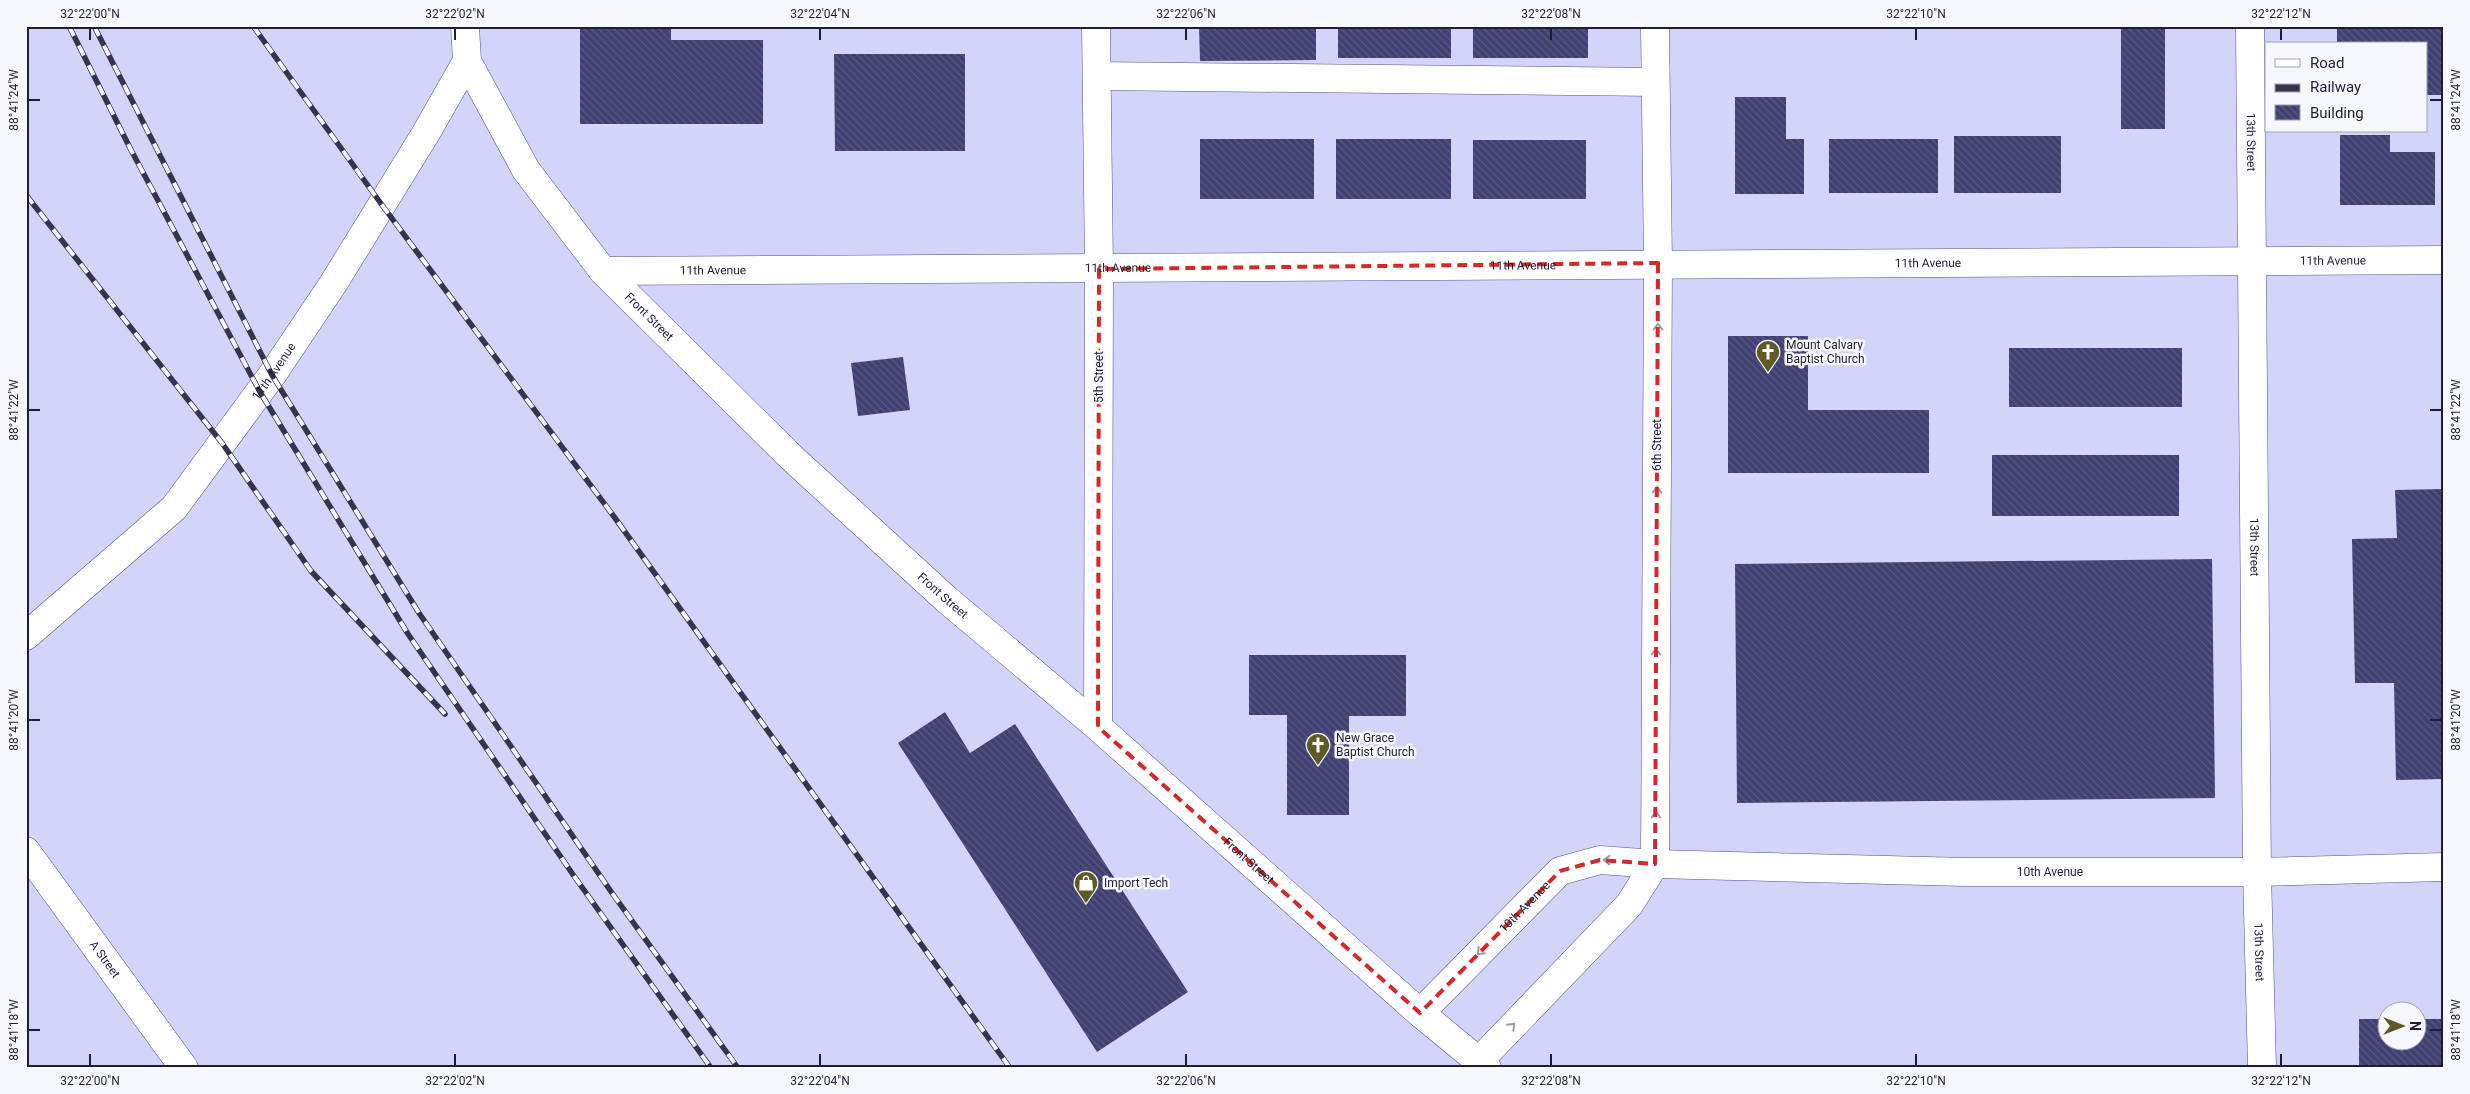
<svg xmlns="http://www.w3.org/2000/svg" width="2470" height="1094" viewBox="0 0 2470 1094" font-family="Roboto,sans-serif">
<defs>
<pattern id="building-back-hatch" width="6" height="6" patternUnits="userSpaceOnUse" patternTransform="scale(1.25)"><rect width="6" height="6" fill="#404072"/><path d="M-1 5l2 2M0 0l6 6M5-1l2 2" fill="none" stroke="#595982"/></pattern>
</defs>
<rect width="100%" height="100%" fill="#d2d4f9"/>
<path fill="url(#building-back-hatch)" d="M580 26H671V40H763V124H580Z
M1199 26H1316V60L1200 61Z
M1338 26H1451V58H1338Z
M1473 26H1588V58H1473Z
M2121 26H2165V129H2121Z
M2337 26H2444V95H2426V44H2337Z
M834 54H965V151H835Z
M1735 97H1786V139H1804V194H1735Z
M2340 135H2390V152H2435V205H2340Z
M1954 136H2061V193H1954Z
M1200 139H1314V199H1200Z
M1336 139H1451V199H1336Z
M1829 139H1938V193H1829Z
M1473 140H1586V199H1473Z
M1728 336H1808V410H1929V473H1728Z
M2009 348H2182V407H2009Z
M903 357 910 410 858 416 851 363Z
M1992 455H2179V516H1992Z
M2444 489V779L2396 780 2394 683H2355L2352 539 2397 538 2395 490Z
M2212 559 2215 798 1737 803 1735 564Z
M1249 655H1406V716H1349V815H1287V715H1249Z
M945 712 970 753 1015 724 1188 992 1097 1052 898 743Z
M2359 1019H2388V1042H2418V1019H2444V1068H2359Z"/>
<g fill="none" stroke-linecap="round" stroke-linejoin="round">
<g stroke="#505185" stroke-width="29">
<g id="minor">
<path d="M1096 26 1099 269 1098 727"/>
<path d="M1655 26 1658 263 1655 864"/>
<path id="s1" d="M2250 26 2257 872 2262 1068"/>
<path d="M1097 76 1655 82"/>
<path id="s2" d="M603 271 2444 260"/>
<path id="s3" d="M26 636 174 508 272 375 333 284 426 133 467 61"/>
<path id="s4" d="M26 851 184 1068"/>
<path id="s5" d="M1420 1013 1560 871 1600 860 1655 864 1966 872H2257L2444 867"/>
<path d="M1479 1061 1629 905 1655 864"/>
</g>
</g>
<g stroke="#505185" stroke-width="29">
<g id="major">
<path id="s6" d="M465 26 467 61 526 170 603 271 792 458 946 599 1098 727 1420 1013 1487 1068"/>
</g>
</g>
<use href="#minor" stroke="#fff" stroke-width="28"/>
<use href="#major" stroke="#fff" stroke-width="28"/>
<g stroke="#34344d" stroke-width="5.5">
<path id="rail" d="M69 26 130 148 260 392 408 634 574 876 711 1068
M94 26 272 375 419 613 612 893 738 1068
M253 26 382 205 615 518 1010 1068
M26 195 222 443 311 571 445 714"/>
</g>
<use href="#rail" stroke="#f7f8fe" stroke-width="4" stroke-dasharray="11" stroke-linecap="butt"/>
</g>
<defs><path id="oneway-chevron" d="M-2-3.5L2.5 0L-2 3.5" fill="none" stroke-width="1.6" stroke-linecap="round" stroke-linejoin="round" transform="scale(1.25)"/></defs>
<g stroke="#9999a4">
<use href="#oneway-chevron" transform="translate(1658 327) rotate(-90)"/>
<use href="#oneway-chevron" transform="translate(1657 490) rotate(-90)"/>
<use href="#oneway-chevron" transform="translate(1656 652) rotate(-90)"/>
<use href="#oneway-chevron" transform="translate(1656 815) rotate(-90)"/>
<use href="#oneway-chevron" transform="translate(1607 860) rotate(-178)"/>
<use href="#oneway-chevron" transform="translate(1480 952) rotate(135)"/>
<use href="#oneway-chevron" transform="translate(1512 1026) rotate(-46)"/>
</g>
<path fill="none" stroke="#d62828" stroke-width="4" stroke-dasharray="10 6" stroke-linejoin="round" d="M1658 263 1655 864 1600 860 1560 871 1420 1013 1098 727 1099 269Z"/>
<path fill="none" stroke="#1d1d34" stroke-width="2" d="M90 28V40M455 28V40M820 28V40M1186 28V40M1551 28V40M1916 28V40M2281 28V40M28 100H40M2430 100H2442M28 410H40M2430 410H2442M28 720H40M2430 720H2442M28 1030H40M2430 1030H2442M90 1054V1066M455 1054V1066M820 1054V1066M1186 1054V1066M1551 1054V1066M1916 1054V1066M2281 1054V1066"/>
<defs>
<g id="church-pin" transform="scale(1.25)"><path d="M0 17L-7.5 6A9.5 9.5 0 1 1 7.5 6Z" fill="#5f5925" stroke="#f7f8fe"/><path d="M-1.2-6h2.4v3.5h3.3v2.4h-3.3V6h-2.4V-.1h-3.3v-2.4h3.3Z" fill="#fff"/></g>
<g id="shop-pin" transform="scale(1.25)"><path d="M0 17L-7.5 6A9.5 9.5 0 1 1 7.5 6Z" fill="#5f5925" stroke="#f7f8fe"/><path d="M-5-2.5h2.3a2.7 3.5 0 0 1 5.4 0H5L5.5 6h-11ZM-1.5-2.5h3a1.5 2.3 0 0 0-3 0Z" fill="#fff"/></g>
</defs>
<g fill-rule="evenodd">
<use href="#church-pin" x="1768" y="352"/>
<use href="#church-pin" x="1318" y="745"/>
<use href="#shop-pin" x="1086" y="883"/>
</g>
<g text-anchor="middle" stroke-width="5" stroke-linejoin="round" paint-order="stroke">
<g font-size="12" fill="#1d1d34" stroke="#f7f8fe">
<text dy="4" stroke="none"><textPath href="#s1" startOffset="116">13th Street</textPath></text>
<text dy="4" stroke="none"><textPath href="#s2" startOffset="1730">11th Avenue</textPath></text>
<text dy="4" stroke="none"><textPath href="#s2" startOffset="1325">11th Avenue</textPath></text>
<text dy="4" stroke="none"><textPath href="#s2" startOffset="920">11th Avenue</textPath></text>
<text dy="4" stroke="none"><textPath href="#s2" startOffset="515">11th Avenue</textPath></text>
<text dy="4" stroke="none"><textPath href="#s2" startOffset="110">11th Avenue</textPath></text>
<text dy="4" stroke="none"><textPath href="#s6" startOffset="351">Front Street</textPath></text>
<text dy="4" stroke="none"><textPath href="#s3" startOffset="365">11th Avenue</textPath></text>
<text transform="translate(1099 377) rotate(-90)" y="4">5th Street</text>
<text transform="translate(1657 445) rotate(-90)" y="4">6th Street</text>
<text dy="4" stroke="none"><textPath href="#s1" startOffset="521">13th Street</textPath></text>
<text dy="4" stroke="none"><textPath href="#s6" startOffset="756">Front Street</textPath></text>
<text dy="4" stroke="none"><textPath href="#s6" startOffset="1161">Front Street</textPath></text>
<text dy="4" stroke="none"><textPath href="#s5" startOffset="691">10th Avenue</textPath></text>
<text dy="4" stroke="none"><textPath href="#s5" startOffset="149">10th Avenue</textPath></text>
<text dy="4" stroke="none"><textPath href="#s1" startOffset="926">13th Street</textPath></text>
<text dy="4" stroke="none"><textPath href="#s4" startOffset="134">A Street</textPath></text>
</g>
<g font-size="12" fill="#1d1d34" stroke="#f7f8fe" text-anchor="start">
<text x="1786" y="349">Mount Calvary<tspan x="1786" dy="14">Baptist Church</tspan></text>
<text x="1336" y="742">New Grace<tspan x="1336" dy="14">Baptist Church</tspan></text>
<text x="1104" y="887">Import Tech</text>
</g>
</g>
<rect width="2470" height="1094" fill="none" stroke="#f7f8fe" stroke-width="55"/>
<rect x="2265" y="42" width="162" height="90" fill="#f7f8fe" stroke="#a0a0ad"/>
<rect x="2275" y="59" width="25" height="8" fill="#ffffff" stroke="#a0a0ad"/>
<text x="2310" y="68" font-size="15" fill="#1d1d34">Road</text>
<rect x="2275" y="84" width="25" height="8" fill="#34344d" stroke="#a0a0ad"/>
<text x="2310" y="92" font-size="15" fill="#1d1d34">Railway</text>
<rect x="2275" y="105" width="25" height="15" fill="url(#building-back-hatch)" stroke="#a0a0ad"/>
<text x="2310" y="118" font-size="15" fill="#1d1d34">Building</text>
<g transform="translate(2402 1026) rotate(90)"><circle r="24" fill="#f7f8fe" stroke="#a0a0ad"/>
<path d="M0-4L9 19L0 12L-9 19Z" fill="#5f5925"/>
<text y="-8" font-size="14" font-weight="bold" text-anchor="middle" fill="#1d1d34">N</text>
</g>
<rect x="28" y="28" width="2414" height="1038" fill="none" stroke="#1d1d34" stroke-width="2"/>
<g font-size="12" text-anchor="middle" fill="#1d1d34">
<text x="90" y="18">32°22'00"N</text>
<text x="455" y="18">32°22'02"N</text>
<text x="820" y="18">32°22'04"N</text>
<text x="1186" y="18">32°22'06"N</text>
<text x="1551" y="18">32°22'08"N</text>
<text x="1916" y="18">32°22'10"N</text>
<text x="2281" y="18">32°22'12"N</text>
<text transform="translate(2456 100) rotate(-90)" y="4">88°41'24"W</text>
<text transform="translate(14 100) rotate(-90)" y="4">88°41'24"W</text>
<text transform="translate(2456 410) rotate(-90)" y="4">88°41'22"W</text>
<text transform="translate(14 410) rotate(-90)" y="4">88°41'22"W</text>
<text transform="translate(2456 720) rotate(-90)" y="4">88°41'20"W</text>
<text transform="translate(14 720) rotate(-90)" y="4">88°41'20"W</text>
<text transform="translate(2456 1030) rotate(-90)" y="4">88°41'18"W</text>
<text transform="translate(14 1030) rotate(-90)" y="4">88°41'18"W</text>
<text x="90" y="1085">32°22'00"N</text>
<text x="455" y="1085">32°22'02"N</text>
<text x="820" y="1085">32°22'04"N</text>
<text x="1186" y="1085">32°22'06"N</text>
<text x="1551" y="1085">32°22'08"N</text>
<text x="1916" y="1085">32°22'10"N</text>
<text x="2281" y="1085">32°22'12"N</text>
</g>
</svg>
